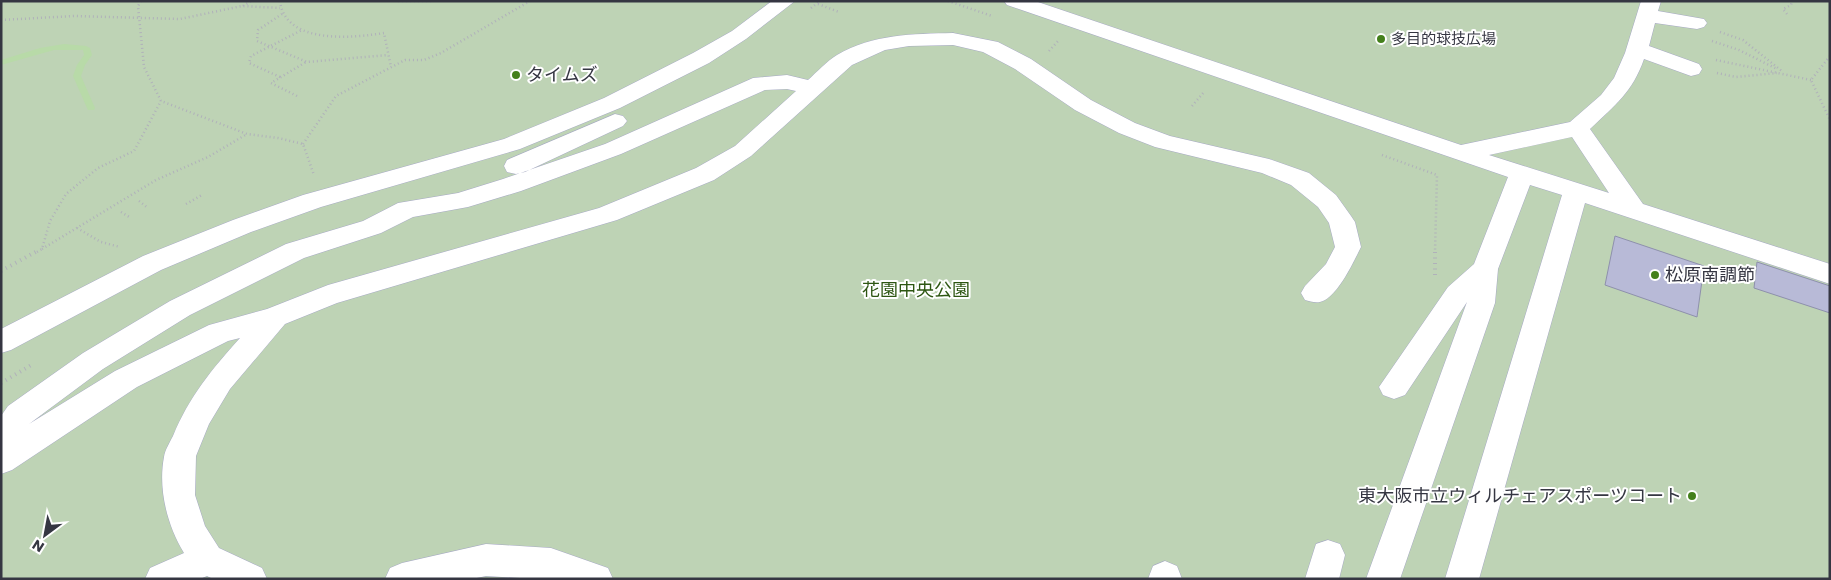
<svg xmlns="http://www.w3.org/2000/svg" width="1831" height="580" viewBox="0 0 1831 580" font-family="Poppins,'Noto Sans JP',sans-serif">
<rect width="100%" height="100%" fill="#f8f9ff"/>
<path fill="#bed3b5" d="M1 1H1830V579H1Z"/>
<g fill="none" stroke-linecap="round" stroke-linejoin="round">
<path fill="#b8daa8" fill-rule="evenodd" d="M64 44 86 46 90 48 92 55 85 65 81 76 95 108 94 110H88L87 108 73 76 77 65 84 55 83 50H54L1 65V60L40 48Z"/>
</g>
<path fill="#b8bad7" stroke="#8e90ac" d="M1615 236 1704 266 1697 317 1605 285Z
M1757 262 1830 286V313L1754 288Z"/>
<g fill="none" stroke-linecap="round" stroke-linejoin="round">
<g stroke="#a7a9c6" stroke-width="1">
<path id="street" d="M772 1H795L746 39 709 63 620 108 520 149 321 207 251 232 161 270 11 350 1 353V329L143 256 233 220 303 195 504 139 604 98 693 53 732 31Z
M1004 1H1035L1461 145 1570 122 1601 95 1614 78 1625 53 1641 1H1661L1658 11 1704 19 1707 23 1704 27 1697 29 1655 23 1649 46 1699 64 1702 69 1699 74 1691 76 1644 59C1632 93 1615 105 1590 129L1643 204 1830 264V284L1585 203 1479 579H1445L1562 195 1530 185 1498 269 1495 303 1400 579H1366L1467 302 1405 395 1394 399 1383 395 1379 387 1448 287 1474 264 1508 177 1007 5ZM1572 137 1609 193 1489 155Z
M953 33 998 42 1031 59 1091 100 1135 123 1170 136 1269 159 1309 173 1336 195 1351 216 1355 222 1361 247C1353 263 1340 291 1325 300 1318 304 1312 302 1305 300L1301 293 1305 286 1326 264 1335 247 1329 223 1318 207 1291 185 1262 173 1155 147 1119 133 1075 110 1015 69 983 52 953 45 909 46 885 50 852 65 751 156 714 180 617 220 337 303 285 324 230 389 209 424 196 456 195 495 205 526 219 548 262 568 267 579H213L207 576 200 579H145L150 568 184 553C167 525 158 489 164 457 165 450 170 442 173 436 189 397 212 369 240 338L228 341 137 387 12 470 1 474V416L8 406 83 353 170 301 286 244 363 221 398 203 458 193 503 179 605 144 753 78 787 75 808 80C817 72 827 61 837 55 873 34 913 34 953 33ZM787 89 796 91 735 146 696 168 599 208 328 285 267 309 209 325 115 371 29 424 103 369 190 315 304 258 381 233 413 217 468 207 521 191 621 154 765 90Z
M615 114 623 116 627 121 623 126 525 172 516 174 507 172 504 166 507 160Z
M1328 540 1340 544 1345 555 1339 579H1305L1316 544Z
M486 544 551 548 608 568 613 579H536L486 576 472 579H385L390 568 402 563Z
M1165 561 1177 566 1182 579H1148L1153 566Z"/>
</g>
<path stroke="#b0b1ba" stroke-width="2.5" stroke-dasharray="1 3" stroke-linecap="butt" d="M141 1 138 6 144 67 161 101 247 134 278 138 303 144 314 175
M280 1C285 45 353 38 384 33L391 67
M398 1H433
M948 1 992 16
M818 4 839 12
M243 6 251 1
M811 8 820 1
M282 14 258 30 257 41 307 62 388 55
M1787 14 1783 9 1791 5 1792 1
M1 20 74 16 180 19 242 6 280 8
M1720 32 1743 40 1783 72
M1712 41 1739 50 1777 69
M1049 51 1058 41
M1830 56 1811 80 1830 120
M1716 60 1811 80
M1717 73 1736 77 1777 73
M280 77 249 63 251 56 302 30
M297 96 271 83 306 62
M1192 106 1204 92
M303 144 336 96 405 60H424L441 53 530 1
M1382 155 1437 175 1435 252
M139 201 148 208
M186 204 202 195
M121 212 131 218
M77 228 101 242 120 247
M42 249 156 180 208 157 247 134
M37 252 42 249 50 221 66 194 98 168 134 151 161 101"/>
<path stroke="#b0b1ba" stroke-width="4" stroke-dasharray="1 4.5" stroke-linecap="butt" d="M1 271 39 250
M1435 275V250
M1 383 33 364"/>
<use href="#street" fill="#fff" fill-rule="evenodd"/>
</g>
<g fill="#44801b" stroke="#fff" stroke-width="2">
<circle cx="1381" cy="39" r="5"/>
<circle cx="516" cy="75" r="5"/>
<circle cx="1655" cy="275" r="5"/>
<circle cx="1692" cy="496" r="5"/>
</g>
<g text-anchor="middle" stroke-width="4" stroke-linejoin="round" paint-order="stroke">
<g font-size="15" fill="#353642" stroke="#fff" text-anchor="start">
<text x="1391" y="44">多目的球技広場</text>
</g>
<g font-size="18" fill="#353642" stroke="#fff" text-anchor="start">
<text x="526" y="81">タイムズ</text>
<text x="1665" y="281">松原南調節</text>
<text x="1682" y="502" text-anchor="end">東大阪市立ウィルチェアスポーツコート</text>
</g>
<g font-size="18" fill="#2d5612" stroke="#fff">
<text x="916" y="296">花園中央公園</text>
</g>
</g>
<rect width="1831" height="580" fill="none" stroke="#353642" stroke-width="5"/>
<g transform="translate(45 535) rotate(212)" stroke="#ffffff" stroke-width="4" paint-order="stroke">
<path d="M0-4L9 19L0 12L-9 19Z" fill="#353642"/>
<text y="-8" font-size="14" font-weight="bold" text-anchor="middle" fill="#353642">N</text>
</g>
</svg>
